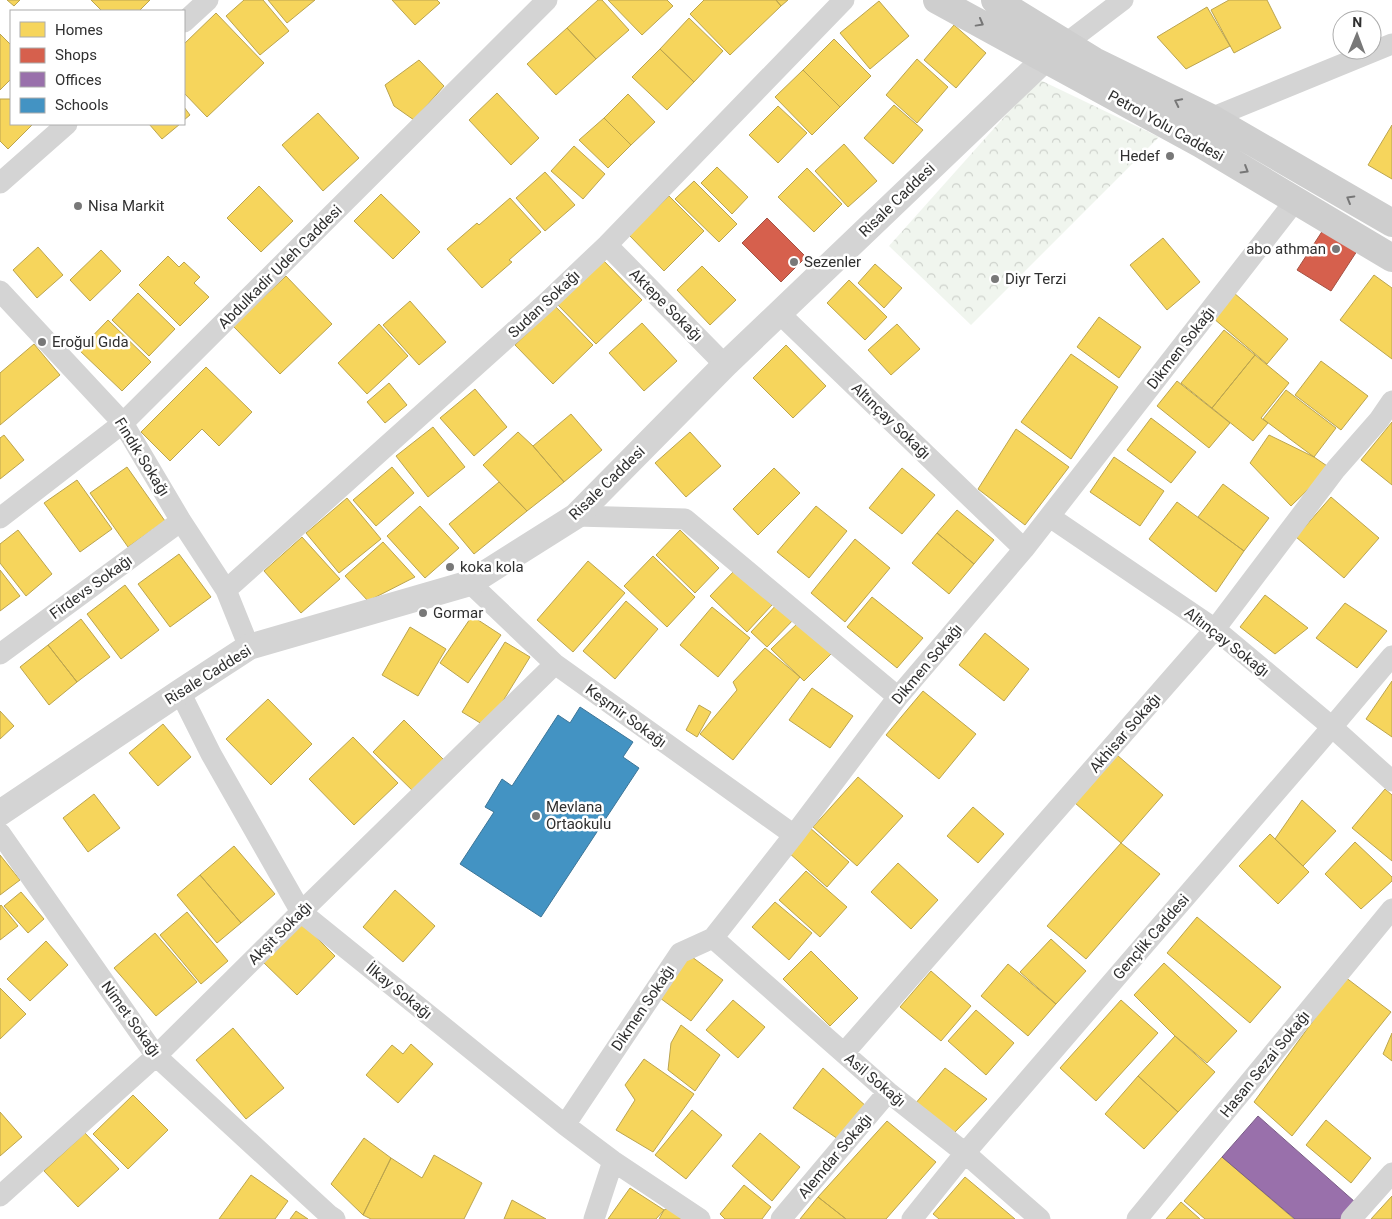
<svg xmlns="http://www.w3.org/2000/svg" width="1392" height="1219" viewBox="0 0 1392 1219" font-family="Roboto,sans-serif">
<defs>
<pattern id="forest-crowns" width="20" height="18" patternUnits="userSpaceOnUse" patternTransform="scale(1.25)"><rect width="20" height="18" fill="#f0f5ee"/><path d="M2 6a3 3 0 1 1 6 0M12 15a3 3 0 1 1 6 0" fill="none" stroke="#ced2cc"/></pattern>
</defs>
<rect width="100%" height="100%" fill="#fff"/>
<path fill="url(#forest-crowns)" d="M1038 79 1159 137 971 325 889 246Z"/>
<path fill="#f6d55c" stroke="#bba44f" d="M7 0H20L14 6Z
M91 0H150L139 11H102Z
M244 0H263L289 31 260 55 226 16Z
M268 0H315L287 23Z
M392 0H437L440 3 415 25Z
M598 0H602L629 30 596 59 567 28Z
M608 0H667L673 6 642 35Z
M704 0H776L781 6 730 55 690 14Z
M776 0H788L781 6Z
M1229 0H1267L1281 28 1234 53 1211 10Z
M879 1 909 36 870 69 840 33Z
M1207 7 1230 46 1186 69 1157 37Z
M216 13 264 63 207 117 184 93V44Z
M689 18 723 51 694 82 660 49Z
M954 25 986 53 956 88 924 60Z
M567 28 596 59 556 95 527 64Z
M0 34 11 45V79L0 90Z
M834 39 871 76 840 107 803 70Z
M660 49 694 82 667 110 632 77Z
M917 59 948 87 917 123 886 95Z
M419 60 444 86 414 120 394 106 385 85Z
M803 70 840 107 812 135 775 97Z
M497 93 539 138 511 165 469 120Z
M628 94 655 122 631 145 604 118Z
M0 99H10L11 101V124H33L8 149 0 141Z
M894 105 923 130 893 164 864 138Z
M778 106 807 133 778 163 749 135Z
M184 107 190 115 184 120Z
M318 113 359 158 323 191 282 145Z
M604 118 631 145 608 168 579 140Z
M149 124H180L162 139Z
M1392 125V179L1368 165Z
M844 144 877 181 848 207 815 171Z
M574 146 605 174 583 199 551 171Z
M717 167 748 197 732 214 701 183Z
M807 168 842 204 814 232 778 197Z
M545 172 575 205 545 231 516 198Z
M694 181 737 224 719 242 675 199Z
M259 186 293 221 261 252 227 218Z
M381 194 420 232 393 259 354 221Z
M669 196 704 231 664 271 629 235Z
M510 198 541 232 509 260 512 262 482 288 447 249 477 223 479 225Z
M1163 238 1200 282 1167 310 1130 265Z
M38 247 63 275 37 298 13 270Z
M101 250 121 271 90 301 70 280Z
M168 256 179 267 184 262 200 277 194 283 209 297 180 326 139 285Z
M602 259 642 300 596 344 556 303Z
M875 264 902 288 884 308 858 283Z
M702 266 736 300 710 325 677 290Z
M1374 275 1392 288V359L1340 320Z
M286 276 332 324 280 374 233 326Z
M849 280 887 317 865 340 827 303Z
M138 293 175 329 149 356 112 320Z
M1234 293 1288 339 1267 364 1213 318Z
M410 301 446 342 419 365 383 325Z
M555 306 593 345 553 384 515 345Z
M1099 317 1141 347 1119 378 1077 347Z
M108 320 151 362 122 391 79 350Z
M642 323 677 361 644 391 609 353Z
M379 324 408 356 367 394 338 363Z
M897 324 920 349 891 375 868 350Z
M1224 330 1255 355 1212 408 1181 383Z
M34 344 60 375 0 425V373Z
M786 345 826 386 793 418 753 378Z
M1071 354 1118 387 1071 459 1021 422Z
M1255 355 1289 383 1261 418 1268 423 1253 441 1212 408Z
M1321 361 1368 396 1341 430 1295 395Z
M206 367 252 412 219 446 202 429 170 461 141 432Z
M1177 381 1230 423 1209 448 1157 406Z
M389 383 407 405 385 423 367 402Z
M475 389 507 427 474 456 440 418Z
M1286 390 1336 428 1314 457 1263 419Z
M571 414 602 450 564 482 533 446Z
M1151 418 1196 452 1171 483 1127 450Z
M1392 422V485L1361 460Z
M433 427 465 467 428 497 396 456Z
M1016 429 1069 467 1025 525 978 489Z
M518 432 533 446 564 482 527 511 483 465Z
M690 432 721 466 686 497 655 463Z
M4 435 24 460 0 479V438Z
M1269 435 1314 457 1330 468 1291 506 1250 463Z
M1114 457 1164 491 1140 526 1090 492Z
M127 467 165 521 128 547 90 493Z
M392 467 414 493 376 526 353 500Z
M774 468 800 493 758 535 733 509Z
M902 468 935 495 902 534 869 508Z
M77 480 112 529 80 552 44 503Z
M499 482 527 511 474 554 449 524Z
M1223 484 1269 518 1244 551 1198 517Z
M1331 497 1379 538 1344 578 1296 537Z
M347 498 381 539 339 573 306 533Z
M1177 502 1244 551 1216 592 1149 539Z
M420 506 459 548 425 578 387 536Z
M816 506 847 531 809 578 777 552Z
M957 510 994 540 974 564 937 533Z
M18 530 52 574 26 596 0 563V544Z
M680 530 719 568 695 593 656 555Z
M937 533 974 564 949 594 912 563Z
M302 537 340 579 301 613 264 571Z
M855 539 890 568 845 622 811 593Z
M383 542 415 577 368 601 345 576Z
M179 554 211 597 170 627 138 584Z
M653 556 695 597 667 627 624 586Z
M588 561 625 593 573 652 537 620Z
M0 570 20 596 0 611Z
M735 570 772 605 747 632 710 596Z
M125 585 159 630 121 659 87 614Z
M1265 595 1308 628 1275 654 1240 627Z
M872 597 923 638 897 668 847 627Z
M626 601 658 629 615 679 583 651Z
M779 602 796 617 767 647 751 632Z
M1345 603 1387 631 1357 668 1316 638Z
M712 607 750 638 718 677 680 645Z
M472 616 501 635 468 683 440 663Z
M81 619 110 657 77 682 48 645Z
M800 621 833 652 804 681 771 649Z
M410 627 446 649 418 696 382 675Z
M985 633 1029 669 1004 701 959 665Z
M505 642 530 657 487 727 462 712Z
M48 645 77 682 49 705 20 667Z
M765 648 800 677 733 760 700 734 737 690 733 682Z
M1392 681V737L1366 719Z
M812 688 853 716 830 748 789 720Z
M923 691 976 734 939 779 886 735Z
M268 699 312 744 271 785 226 739Z
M699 705 711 712 697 737 686 730Z
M0 711 14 726 0 739Z
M404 720 448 764 417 795 373 752Z
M163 724 191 757 158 786 129 753Z
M353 737 398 783 354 825 309 779Z
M1117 755 1163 795 1121 843 1075 803Z
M858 777 903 816 857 866 813 827Z
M1385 789 1392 795V861L1352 828Z
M94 794 120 828 88 852 63 818Z
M1302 800 1336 831 1303 866 1275 839Z
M973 807 1004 834 978 863 947 836Z
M809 827 849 862 827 887 788 852Z
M1270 834 1309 872 1278 904 1239 866Z
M1355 842 1392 877V881L1361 909 1325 874Z
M1121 843 1160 874 1086 959 1047 926Z
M234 846 275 894 241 923 200 875Z
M0 855 20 880 0 895Z
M898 863 938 900 911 929 871 892Z
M806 871 847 907 820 937 779 900Z
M200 875 241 923 217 943 177 895Z
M395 890 435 926 403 962 363 927Z
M21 892 44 919 28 933 4 906Z
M775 902 812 933 789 960 752 927Z
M1 905 18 926 0 940V906Z
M187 912 228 961 201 984 160 935Z
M1197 917 1281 987 1250 1023 1167 953Z
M301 922 335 956 297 995 262 961Z
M155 933 197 982 156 1016 114 968Z
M1051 939 1086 971 1056 1004 1020 972Z
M46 941 68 965 30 1001 7 979Z
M811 951 858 998 830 1026 783 979Z
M688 954 723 980 691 1021 656 995Z
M1164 963 1237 1031 1207 1063 1175 1036 1134 995Z
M1008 964 1056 1004 1028 1036 981 996Z
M931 971 971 1006 941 1041 900 1007Z
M1345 977 1391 1012 1292 1136 1254 1102Z
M0 988 26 1014 0 1039Z
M733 1000 765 1027 738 1058 706 1030Z
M1121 1000 1158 1033 1096 1101 1060 1068Z
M976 1010 1014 1043 986 1075 948 1041Z
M681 1025 720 1055 695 1091 668 1070 671 1043Z
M233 1028 284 1088 246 1119 196 1060Z
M1392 1033V1061L1383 1054Z
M1175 1036 1215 1072 1178 1112 1138 1076Z
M411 1044 433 1064 398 1103 366 1075 392 1045 403 1054Z
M644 1059 694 1094 653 1152 616 1130 635 1100 625 1085Z
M823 1068 867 1107 838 1139 793 1108Z
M945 1068 987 1099 954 1133 915 1104Z
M1138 1076 1178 1112 1144 1149 1105 1114Z
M133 1095 168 1130 128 1169 93 1134Z
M692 1110 722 1135 686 1179 655 1155Z
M0 1112 22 1137 0 1156Z
M1326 1120 1371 1158 1351 1183 1306 1145Z
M887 1121 936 1162 886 1219H846L818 1197Z
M85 1133 119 1169 78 1207 44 1171Z
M760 1133 800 1167 772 1201 732 1166Z
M364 1138 391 1158 363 1215 331 1184Z
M434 1155 482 1183 464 1219H371L363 1215 391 1158 422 1178Z
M1222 1157 1294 1219H1205L1184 1201Z
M251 1175 288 1201 275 1219H219Z
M965 1177 1015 1219H939L933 1214Z
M744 1185 771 1207 762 1219H725L720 1214Z
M630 1188 664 1210 656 1219H608Z
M1392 1196V1219H1371Z
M818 1197 846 1219H800Z
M512 1200 546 1219H504Z
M1181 1202 1200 1219H1166Z
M672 1206 690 1219H659L664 1210Z
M296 1211 308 1219H290Z"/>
<path fill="#d6604d" stroke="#a45244" d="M767 218 806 257 781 282 742 243Z
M1323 230 1357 251 1331 291 1297 270Z"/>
<path fill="#9970ab" stroke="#7a5d86" d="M1258 1116 1355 1202 1340 1219H1295L1222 1157Z"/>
<path fill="#4393c3" stroke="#3d7597" d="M580 707 633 742 623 757 639 768 541 917 460 864 494 812 485 807 502 779 512 786 558 715 570 723Z"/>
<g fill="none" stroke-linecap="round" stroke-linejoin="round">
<path stroke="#d4d4d4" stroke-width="21" d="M184 22 208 0
M1056 51 1123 0
M1207 129 1211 118 1392 44
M0 183 67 124
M607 245 725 365
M0 291 123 423 181 521 226 590 249 647
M779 313 1024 549
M576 516 685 519 898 697
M1050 517 1215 629 1332 727 1392 781
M0 518 123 423 547 0
M470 583 555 664 794 835
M226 590 547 302 607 245 844 0
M0 654 181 521
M180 692 211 754 301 912 565 1125 613 1161 700 1219
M0 833 156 1056 329 1215 335 1219
M713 938 888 1092 965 1153 1040 1219
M844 1053 1215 629 1336 469 1379 420 1392 401
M565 1125 680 953 713 938 794 835 898 697 1024 549 1295 201
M0 1196 156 1056 301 912 555 664
M594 1219 613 1161
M781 1219 888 1092
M912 1219 965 1153 1332 727 1392 656
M1137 1219 1392 909
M1351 1219 1392 1173"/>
<path stroke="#d4d4d4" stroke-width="26" d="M0 813 180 692 249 647 470 583 576 516 725 365 1045 59"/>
<path stroke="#cecece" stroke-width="28" d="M937 0 1201 144 1392 258
M995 0 1094 61 1211 118 1392 223"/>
</g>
<defs><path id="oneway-chevron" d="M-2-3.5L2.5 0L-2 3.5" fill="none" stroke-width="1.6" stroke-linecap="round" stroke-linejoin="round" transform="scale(1.25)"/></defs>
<g stroke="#777">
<use href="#oneway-chevron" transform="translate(980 23) rotate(29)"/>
<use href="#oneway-chevron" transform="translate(1178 102) rotate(-154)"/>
<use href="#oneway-chevron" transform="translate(1245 170) rotate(31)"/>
<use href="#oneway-chevron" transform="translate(1350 199) rotate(-150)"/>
</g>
<g fill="#787878" stroke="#fff" stroke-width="2">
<circle cx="1170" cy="156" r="5"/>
<circle cx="78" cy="206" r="5"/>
<circle cx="1336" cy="249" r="5"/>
<circle cx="794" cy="262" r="5"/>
<circle cx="995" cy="279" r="5"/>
<circle cx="42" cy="342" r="5"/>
<circle cx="450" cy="567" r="5"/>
<circle cx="423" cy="613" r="5"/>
<circle cx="536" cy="816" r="5"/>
</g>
<g text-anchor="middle" stroke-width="5" stroke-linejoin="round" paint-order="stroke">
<g font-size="15" fill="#303030" stroke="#fff">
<text transform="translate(1166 126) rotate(29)" y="5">Petrol Yolu Caddesi</text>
<text transform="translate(897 200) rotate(-44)" y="5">Risale Caddesi</text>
<text transform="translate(280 267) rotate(-45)" y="5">Abdulkadir Udeh Caddesi</text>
<text transform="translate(544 304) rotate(-43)" y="5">Sudan Sokağı</text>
<text transform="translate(666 305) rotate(45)" y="5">Aktepe Sokağı</text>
<text transform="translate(1181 348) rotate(-52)" y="5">Dikmen Sokağı</text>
<text transform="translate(891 421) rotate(44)" y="5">Altınçay Sokağı</text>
<text transform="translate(142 457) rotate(58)" y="5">Fındık Sokağı</text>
<text transform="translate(607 483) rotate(-44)" y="5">Risale Caddesi</text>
<text transform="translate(91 587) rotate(-36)" y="5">Firdevs Sokağı</text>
<text transform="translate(1227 642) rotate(38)" y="5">Altınçay Sokağı</text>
<text transform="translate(927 664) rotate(-50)" y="5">Dikmen Sokağı</text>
<text transform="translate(208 675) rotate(-32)" y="5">Risale Caddesi</text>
<text transform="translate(626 716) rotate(36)" y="5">Keşmir Sokağı</text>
<text transform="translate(1125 733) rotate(-49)" y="5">Akhisar Sokağı</text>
<text transform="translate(280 933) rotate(-45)" y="5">Akşit Sokağı</text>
<text transform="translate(1151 937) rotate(-49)" y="5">Gençlik Caddesi</text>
<text transform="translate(399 991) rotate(39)" y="5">İlkay Sokağı</text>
<text transform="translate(643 1008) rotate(-56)" y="5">Dikmen Sokağı</text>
<text transform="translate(131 1019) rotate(54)" y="5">Nimet Sokağı</text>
<text transform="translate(1265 1064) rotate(-51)" y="5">Hasan Sezai Sokağı</text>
<text transform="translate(875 1080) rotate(40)" y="5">Asil Sokağı</text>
<text transform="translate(835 1156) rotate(-50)" y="5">Alemdar Sokağı</text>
</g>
<g font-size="15" fill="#303030" stroke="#fff" text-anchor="start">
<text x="1160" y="161" text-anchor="end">Hedef</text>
<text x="88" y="211">Nisa Markit</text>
<text x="1326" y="254" text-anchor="end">abo athman</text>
<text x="804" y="267">Sezenler</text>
<text x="1005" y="284">Diyr Terzi</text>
<text x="52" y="347">Eroğul Gıda</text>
<text x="460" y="572">koka kola</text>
<text x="433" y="618">Gormar</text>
<text x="546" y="812">Mevlana<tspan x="546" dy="17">Ortaokulu</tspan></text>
</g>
</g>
<rect x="10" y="10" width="175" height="115" fill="#ffffff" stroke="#acacac"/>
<rect x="20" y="22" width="25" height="15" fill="#f6d55c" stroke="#acacac"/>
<text x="55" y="35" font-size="15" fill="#303030">Homes</text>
<rect x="20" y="48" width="25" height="15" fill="#d6604d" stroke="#acacac"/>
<text x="55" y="60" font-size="15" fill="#303030">Shops</text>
<rect x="20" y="72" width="25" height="15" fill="#9970ab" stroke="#acacac"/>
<text x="55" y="85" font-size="15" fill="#303030">Offices</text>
<rect x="20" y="98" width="25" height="15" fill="#4393c3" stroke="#acacac"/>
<text x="55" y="110" font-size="15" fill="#303030">Schools</text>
<g transform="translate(1357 35) rotate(1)"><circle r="24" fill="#ffffff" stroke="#acacac"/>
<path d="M0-4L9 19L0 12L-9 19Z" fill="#787878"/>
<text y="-8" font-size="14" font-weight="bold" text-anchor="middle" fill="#303030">N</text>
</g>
</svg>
